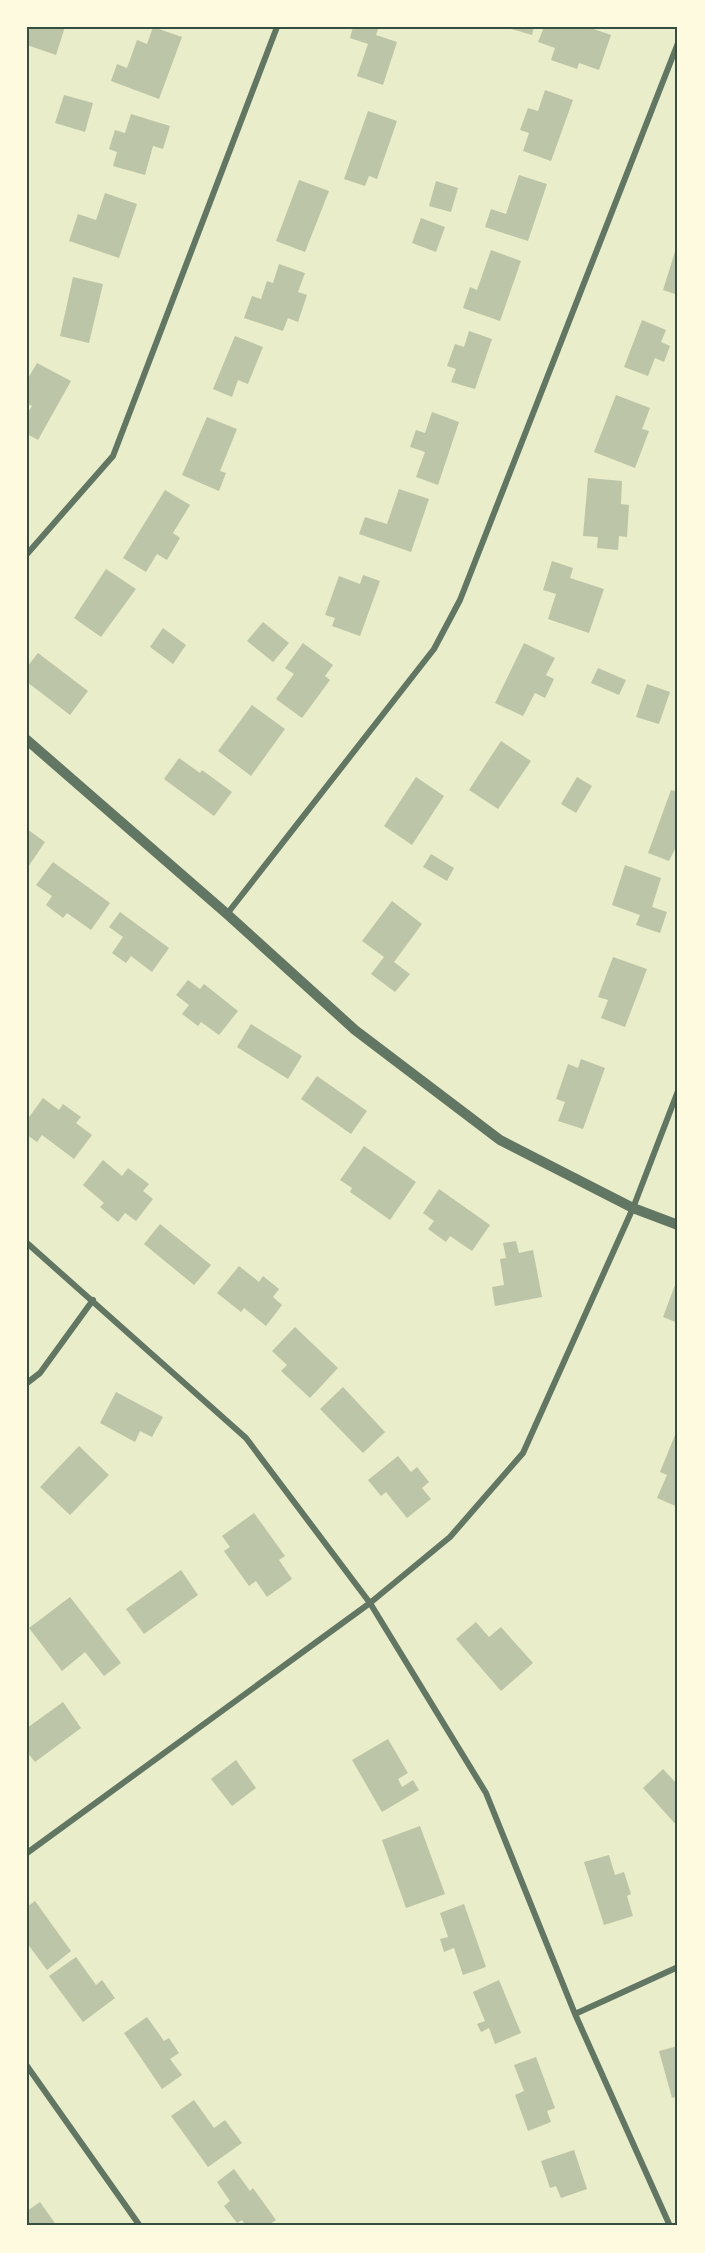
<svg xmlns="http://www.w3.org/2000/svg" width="705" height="2253" viewBox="0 0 705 2253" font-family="'Noto Serif',serif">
<rect width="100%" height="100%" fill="#e9edc9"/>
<path fill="#bcc5a7" d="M27 27H65L56 55 27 45Z
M153 27 182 37 159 99 111 81 117 64 127 68 137 40 147 44Z
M353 27H379L376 35 397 42 383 85 357 76 368 44 350 38Z
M505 27H534L532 35Z
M544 27H588L611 35 599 70 579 63 577 69 551 60 555 48 538 42Z
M545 90 573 100 551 161 523 151 529 133 520 130 528 108 538 111Z
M64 95 93 103 85 132 55 123Z
M368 111 397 121 377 179 369 176 365 186 344 179Z
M131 114 170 126 163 149 153 146 145 175 113 166 117 152 109 149 115 130 125 133Z
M519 175 547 184 528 241 485 227 491 209 506 214Z
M299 180 329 191 305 252 276 241Z
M436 181 458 188 451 212 429 206Z
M105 193 137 204 119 258 69 241 78 214 96 220Z
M421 218 445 227 436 252 412 243Z
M678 242V295L663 290Z
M491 250 521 261 500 321 463 308 470 287 477 290Z
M279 264 305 273 298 292 307 295 298 322 288 318 283 331 244 318 252 296 261 299 267 281 273 283Z
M73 277 103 284 89 343 60 336Z
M642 320 666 330 661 342 670 346 664 362 655 358 648 376 624 367Z
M469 331 492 339 475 389 451 382 456 369 447 366 455 344 464 347Z
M235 336 263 347 248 384 238 380 232 397 213 389Z
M37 363 71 381 38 440 27 434V414L32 406 27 403V380Z
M616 395 650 408 642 429 649 431 635 468 594 452Z
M432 412 459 422 438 485 416 477 425 452 410 447 416 430 425 433Z
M207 417 237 429 220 471 226 473 219 491 182 475Z
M588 478 622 481 621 504 629 505 627 537 619 536 618 550 597 548 598 537 583 536Z
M399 489 429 499 411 552 359 534 365 517 387 524Z
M165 490 190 505 173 533 180 538 167 560 157 554 146 572 123 558Z
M552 561 573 568 570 578 604 589 589 633 548 619 556 594 543 590Z
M106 569 136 589 101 637 74 618Z
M363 575 380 581 360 636 332 626 335 618 325 615 339 576 360 584Z
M263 622 289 643 273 662 247 641Z
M163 628 186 645 173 664 150 647Z
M303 643 333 665 325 676 330 680 302 718 276 699 294 674 285 668Z
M524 643 555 658 546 675 554 679 545 698 535 693 523 716 495 703Z
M38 653 88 691 70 715 27 682V667Z
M598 668 626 680 619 695 591 683Z
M647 684 670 692 659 724 636 717Z
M252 705 285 729 251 776 218 751Z
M501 741 531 761 498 809 469 790Z
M179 758 200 773 202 770 232 792 214 816 164 779Z
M416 777 444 796 412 845 384 826Z
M577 777 592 786 576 813 561 804Z
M671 790 678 792V843L669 861 648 853Z
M27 829 45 842 28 867 27 866Z
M431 854 454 868 447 881 423 867Z
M53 862 110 903 91 930 67 913 63 918 46 905 52 896 36 885Z
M625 865 661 878 652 907 667 912 660 933 636 925 640 915 612 905Z
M392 901 422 924 394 962 410 974 395 992 371 974 384 957 362 941Z
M120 912 169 948 152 972 131 956 126 963 112 953 123 937 109 927Z
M613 957 647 969 625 1027 601 1018 608 1000 598 997Z
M188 980 200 989 204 984 238 1011 219 1035 201 1022 198 1026 182 1014 189 1005 176 995Z
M251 1024 302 1056 288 1079 237 1047Z
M581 1059 605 1068 583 1129 558 1121 565 1102 556 1099 568 1064 578 1068Z
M317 1076 367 1111 351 1134 301 1099Z
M43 1098 59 1110 63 1104 81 1117 76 1123 92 1135 74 1159 42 1135 37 1142 27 1135V1120Z
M364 1146 416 1182 390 1220 350 1192 352 1188 340 1180Z
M103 1160 122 1176 128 1168 149 1184 143 1191 153 1199 136 1221 125 1213 118 1222 100 1207 104 1203 83 1185Z
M439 1189 490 1225 472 1251 450 1236 446 1242 428 1229 434 1221 423 1213Z
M160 1224 211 1265 194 1285 144 1244Z
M516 1241 519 1253 533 1250 542 1297 495 1306 492 1287 504 1285 500 1259 506 1258 503 1243Z
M239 1266 259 1282 263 1276 279 1289 273 1297 282 1305 266 1326 244 1308 241 1312 217 1293Z
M678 1277V1323L663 1317Z
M295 1327 338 1368 310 1398 281 1371 287 1365 272 1351Z
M343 1387 385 1432 363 1453 320 1409Z
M116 1392 163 1417 152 1437 140 1431 135 1442 100 1423Z
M675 1435 678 1436V1507L657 1498 667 1475 660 1472Z
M79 1446 109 1475 70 1515 40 1487Z
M398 1456 411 1472 417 1467 429 1482 422 1488 431 1499 407 1518 386 1492 381 1496 368 1480Z
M254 1513 285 1556 279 1560 292 1579 267 1597 256 1581 249 1586 224 1551 230 1547 222 1536Z
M181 1570 198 1595 144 1634 126 1609Z
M70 1597 121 1663 104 1676 85 1652 62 1671 29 1628Z
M476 1622 489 1637 501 1627 533 1663 501 1691 456 1639Z
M63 1702 81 1728 35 1762 27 1752V1728Z
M388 1739 408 1773 398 1779 402 1787 413 1780 419 1790 382 1812 352 1760Z
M236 1760 256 1788 232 1806 211 1779Z
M663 1769 678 1785V1827L643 1788Z
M420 1826 445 1894 406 1908 382 1840Z
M609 1855 615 1875 624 1872 631 1894 627 1896 633 1916 604 1925 584 1862Z
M35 1901 71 1951 47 1970 27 1943V1907Z
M464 1904 486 1967 463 1975 454 1948 444 1952 440 1939 448 1937 440 1913Z
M76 1957 96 1985 102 1980 115 1998 83 2022 49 1976Z
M499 1980 521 2033 495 2044 489 2028 481 2032 477 2024 485 2021 473 1992Z
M147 2017 164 2041 169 2038 179 2053 170 2059 182 2075 162 2089 124 2033Z
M678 2046V2096L672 2098 659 2051Z
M536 2057 555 2108 547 2111 551 2122 528 2131 515 2095 524 2091 514 2065Z
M194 2100 214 2128 225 2120 242 2143 208 2167 171 2116Z
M574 2150 587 2189 561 2198 556 2186 550 2188 541 2161Z
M234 2169 250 2191 253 2188 276 2220 267 2226H246L242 2220 237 2223 224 2206 230 2201 217 2182Z
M40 2202 57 2226H27V2211Z"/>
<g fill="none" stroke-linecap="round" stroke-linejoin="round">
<path stroke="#617663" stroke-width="6" d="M27 554 113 456 277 27
M227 914 434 649 460 600 678 43
M27 1243 246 1438 370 1603 486 1793 575 2014 670 2226
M27 1383 40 1373 93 1300
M27 1853 370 1603 450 1537 523 1453 633 1208 678 1091
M575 2014 678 1967
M27 2066 140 2226"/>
<path stroke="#617663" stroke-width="10" d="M27 740 227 914 355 1030 500 1140 633 1208 678 1225"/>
</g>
<rect width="705" height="2253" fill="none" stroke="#fefae0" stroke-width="57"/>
<rect x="28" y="28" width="648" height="2196" fill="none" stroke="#344e41" stroke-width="2"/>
</svg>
